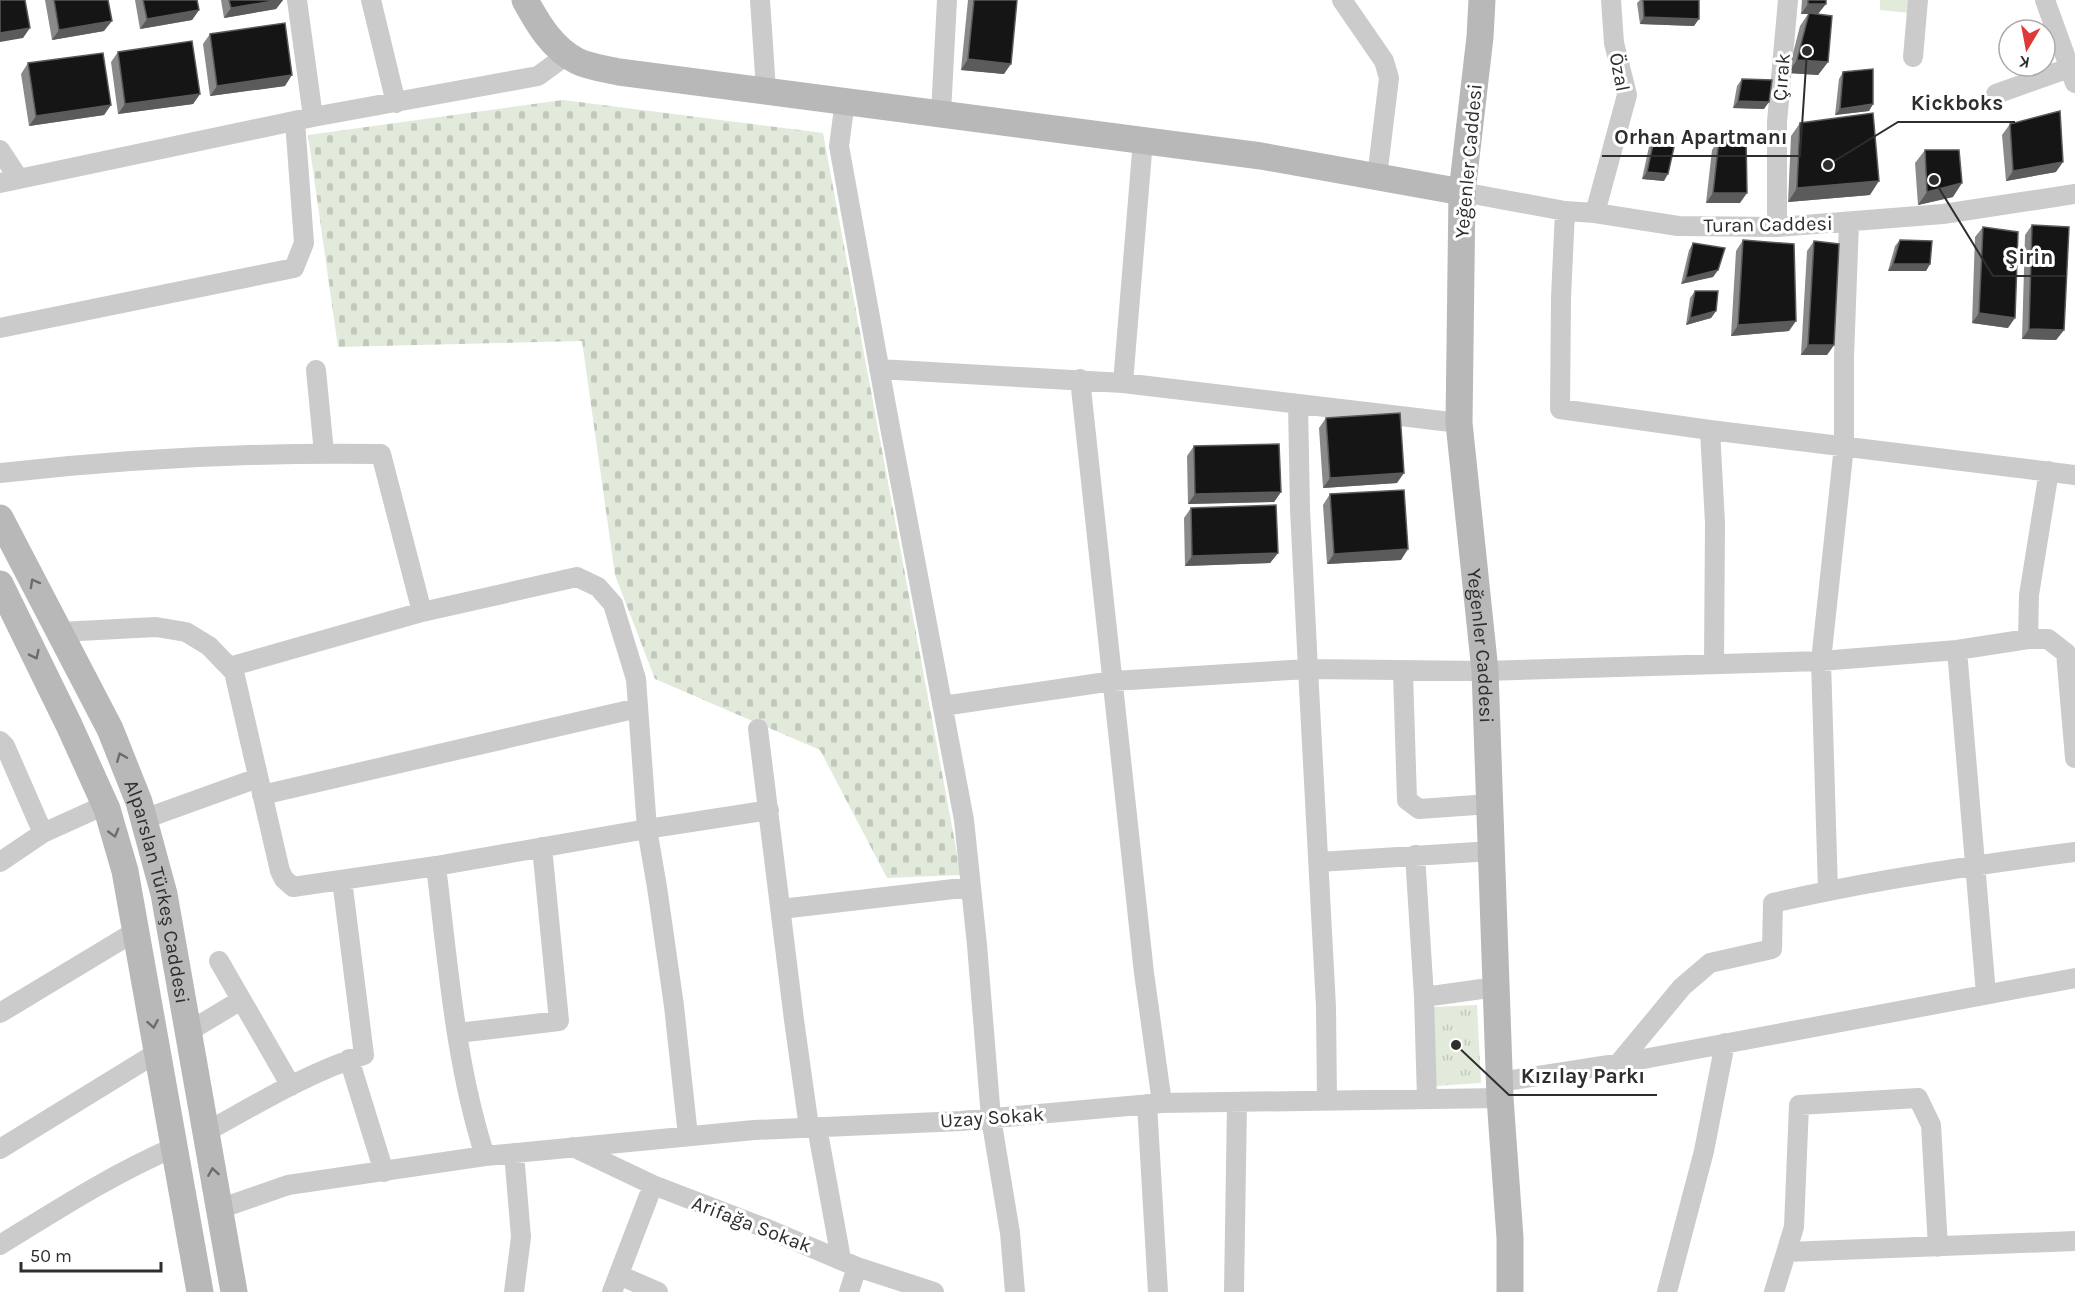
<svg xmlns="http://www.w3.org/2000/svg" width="2075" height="1292" viewBox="0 0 2075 1292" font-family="Karla,sans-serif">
<defs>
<pattern id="cemetery-stones" width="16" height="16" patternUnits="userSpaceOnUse" patternTransform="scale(1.5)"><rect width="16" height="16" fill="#e2eadc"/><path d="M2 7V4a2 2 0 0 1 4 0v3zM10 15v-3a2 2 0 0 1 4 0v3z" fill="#c2c9bd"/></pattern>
<pattern id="park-tufts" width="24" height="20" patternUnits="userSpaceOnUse" patternTransform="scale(1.5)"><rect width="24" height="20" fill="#e2eadc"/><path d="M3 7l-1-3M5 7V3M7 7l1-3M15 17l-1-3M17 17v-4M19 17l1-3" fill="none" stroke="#c2c9bd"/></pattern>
</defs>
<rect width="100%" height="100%" fill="#fff"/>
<path fill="#e2eadc" d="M1880 0H1911L1910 13 1880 10Z"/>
<path fill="url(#cemetery-stones)" d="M563 100 823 133 961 875 887 878 820 750 655 679 615 575 582 341 338 347 308 135Z"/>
<path fill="url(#park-tufts)" d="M1477 1005 1481 1083 1436 1086 1431 1007Z"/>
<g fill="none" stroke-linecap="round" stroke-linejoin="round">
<path stroke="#cbcbcb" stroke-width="20" d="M297 0 313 117
M371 0 396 103
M760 0 766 90
M1342 0 1384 61 1389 78 1377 177
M2045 0 2075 83
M1913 57 1918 0
M1996 94 2069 68
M845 101 839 146 887 411 964 820 977 945 991 1118 1010 1233 1015 1292
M941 113 947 0
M0 150 19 179
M0 183 313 117 538 76 568 54
M1462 192 1565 211 1595 213 1678 226 1777 227 1943 214 2075 194
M1565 211 1561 298 1560 409 1710 430 2075 475
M1595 213 1627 95 1614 43 1611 0
M1777 227V122L1788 0
M0 328 294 268 304 243 295 121
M879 369 1123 383 1459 423
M316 370 324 453
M1080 379 1144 973 1162 1103
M1123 383 1143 140
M1710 430 1715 523 1714 664
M0 473C126 459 254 452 381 454L422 612
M60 632 156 627 186 632 209 646 234 672 280 871 284 879 293 887 436 866
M2028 639 2029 595 2049 471
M1957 650 1986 994
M229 667 422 612 577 577 598 587 613 604 636 679 647 829 657 887 674 1006 688 1136
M1403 672 1407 800 1419 809 1490 804
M943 706 1113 681 1308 669 1300 509 1298 404
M758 729 794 1020 809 1127
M0 741 5 746 43 833
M262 795 638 708
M144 819 258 778
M1415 855 1424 997 1496 987
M0 862 43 833 105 805
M1319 862 1492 851
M1828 890 1821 661 1844 446V357L1849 223
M781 909 971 887
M219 961 291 1086
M1424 997 1427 1099
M0 1013 136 931
M188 1032 241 1000
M458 1033 559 1021 542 847
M349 1059 384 1172
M1619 1063 1682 987 1710 963 1772 949 1773 903C1872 880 1973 865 2075 852
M1499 1082 1622 1063 2075 978
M1327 1100 1326 1007 1308 669 1485 671 1821 661 1957 650 2028 639H2048L2066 653 2075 758
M1147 1104 1158 1292
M817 1127 841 1259
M206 1132C257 1104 309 1072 364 1055L342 880
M573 1147 653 1185 765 1228 857 1267 934 1292
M0 1149 158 1052
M514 1153 521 1237 514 1292
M485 1156C455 1063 448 963 436 866L647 829 769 810
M219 1209 288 1185 485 1156 754 1130 961 1121 1162 1103 1500 1098
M0 1245C57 1210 114 1173 175 1147
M1787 1252 2075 1241
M619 1275 658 1292
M612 1292 653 1185
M849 1292 857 1267
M1234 1292 1237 1103
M1667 1292 1704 1151 1725 1043
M1774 1292 1794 1227 1799 1105 1918 1098 1931 1125 1938 1247"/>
<g stroke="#b8b8b8" stroke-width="27">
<path d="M525 0C538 24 552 48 577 61 589 67 606 69 619 72L1261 156 1462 192"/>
<path id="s1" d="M1482 0 1480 37 1462 192 1459 423 1485 671 1500 1098 1510 1238V1292"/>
<path id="s2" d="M0 518 110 729 139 802 164 894 234 1292"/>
<path d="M0 584 69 725 107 809 125 871 200 1292"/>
</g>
</g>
<path fill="#8a8a8a" d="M45 0H108L104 31 52 40Z
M135 0H197L199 10 192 20 140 29Z
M221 0H283L276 9 224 18Z
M968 0H1017L1004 74 961 70Z
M1640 0H1699L1694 26 1640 24 1637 3Z
M1802 0H1826L1818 14 1828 62 1818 75 1788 73 1800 26 1808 14H1801Z
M210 34 285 86 210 96 203 44Z
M118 52 200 94 193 104 118 114 111 62Z
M28 63 111 105 104 115 29 126 21 74Z
M1843 72 1873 104 1869 111 1835 115 1839 79Z
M1742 79 1764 109 1733 108 1737 86Z
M1800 123 1870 195 1788 202 1791 136Z
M2010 124 2056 172 2006 181 2002 135Z
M1655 135 1664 181 1642 179 1650 142Z
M1719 140 1740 203H1706L1712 150Z
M1925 150 1953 197 1918 205 1915 163Z
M2032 225 2064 330 2056 340 2022 339 2025 235Z
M1983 227 2008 328 1972 323 1975 237Z
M1743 240 1789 331 1731 336 1736 251Z
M1900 240 1930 264 1926 271H1888L1895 246Z
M1814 241 1834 345 1827 355H1801L1807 251Z
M1693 243 1718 270 1713 277 1681 284 1689 250Z
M1695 291 1716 311 1711 318 1686 325 1690 298Z
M1326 418 1397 483 1323 488 1319 428Z
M1194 446 1281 492 1274 502 1188 504 1187 456Z
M1330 494 1401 560 1327 564 1323 505Z
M1191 508 1278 553 1270 563 1185 566 1184 518Z"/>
<path fill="#5b5b5b" d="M279 0H283L276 9 224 18 231 8Z
M1808 4H1826L1818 14H1801Z
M199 10 192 20 140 29 147 19Z
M1644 17 1699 19 1694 26 1640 24Z
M112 21 104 31 52 40 59 30Z
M30 28 23 38 0 42V33Z
M968 59 1011 64 1004 74 961 70Z
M1797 60 1828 62 1818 75 1788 73Z
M292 75 285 86 210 96 217 86Z
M200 94 193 104 118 114 125 104Z
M1738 101 1769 102 1764 109 1733 108Z
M1873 104 1869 111 1835 115 1840 109Z
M111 105 104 115 29 126 36 116Z
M2063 162 2056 172 2006 181 2013 171Z
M1647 172 1668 174 1664 181 1642 179Z
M1879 181 1870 195 1788 202 1797 188Z
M1962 183 1953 197 1918 205 1927 192Z
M1713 193H1747L1740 203H1706Z
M1893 264H1930L1926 271H1888Z
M1718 270 1713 277 1681 284 1686 278Z
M1716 311 1711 318 1686 325 1690 318Z
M1979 313 2015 318 2008 328 1972 323Z
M1796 321 1789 331 1731 336 1738 325Z
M2029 329 2064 330 2056 340 2022 339Z
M1808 345H1834L1827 355H1801Z
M1404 473 1397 483 1323 488 1330 478Z
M1281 492 1274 502 1188 504 1195 494Z
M1408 549 1401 560 1327 564 1334 554Z
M1278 553 1270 563 1185 566 1192 556Z"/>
<path fill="#151515" stroke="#5b5b5b" stroke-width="1.5" d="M0 0H25L30 28 0 33Z
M54 0H108L112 21 59 30Z
M143 0H197L199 10 147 19Z
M229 0H279L231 8Z
M974 0H1017L1011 64 968 59Z
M1643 0H1699V19L1644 17Z
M1808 0H1826V4H1808Z
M1809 13 1832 16 1828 62 1797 60Z
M285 23 292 75 217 86 210 34Z
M192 41 200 94 125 104 118 52Z
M103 53 111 105 36 116 28 63Z
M1873 69V104L1840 109 1843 72Z
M1742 79 1772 80 1769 102 1738 101Z
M2060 111 2063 162 2013 171 2010 124Z
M1873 113 1879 181 1797 188 1800 123Z
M1655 135 1676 138 1668 174 1647 172Z
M1746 137 1747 193H1713L1719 140Z
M1925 150H1959L1962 183 1927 192Z
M2032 225 2069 227 2064 330 2029 329Z
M1983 227 2018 232 2015 318 1979 313Z
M1743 240 1794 244 1796 321 1738 325Z
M1900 240 1932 241 1930 264H1893Z
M1814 241 1839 244 1834 345H1808Z
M1693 243 1725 248 1718 270 1686 278Z
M1695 291H1718L1716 311 1690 318Z
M1400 413 1404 473 1330 478 1326 418Z
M1279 444 1281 492 1195 494 1194 446Z
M1404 490 1408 549 1334 554 1330 494Z
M1276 505 1278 553 1192 556 1191 508Z"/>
<defs><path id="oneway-chevron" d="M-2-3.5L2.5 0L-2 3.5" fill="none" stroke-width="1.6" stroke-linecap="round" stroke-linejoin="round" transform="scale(1.5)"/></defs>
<g stroke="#6c6c6c">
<use href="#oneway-chevron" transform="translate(34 583) rotate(-119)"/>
<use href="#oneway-chevron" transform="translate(35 655) rotate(64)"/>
<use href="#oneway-chevron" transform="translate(121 757) rotate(-112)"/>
<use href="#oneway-chevron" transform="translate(114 833) rotate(74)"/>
<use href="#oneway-chevron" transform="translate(153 1024) rotate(80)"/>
<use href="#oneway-chevron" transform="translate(213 1172) rotate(-99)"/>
</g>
<g text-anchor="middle" stroke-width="6" stroke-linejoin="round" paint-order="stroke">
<g font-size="20" fill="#2e2e2e" stroke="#fff">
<text transform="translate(1620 72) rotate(79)" y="7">Özal</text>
<text transform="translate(1781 77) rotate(-85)" y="7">Çırak</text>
<text transform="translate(1468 161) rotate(-85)" y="7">Yeğenler Caddesi</text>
<text transform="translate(1768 224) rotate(-1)" y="7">Turan Caddesi</text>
<text dy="7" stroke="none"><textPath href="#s1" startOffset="648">Yeğenler Caddesi</textPath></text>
<text dy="7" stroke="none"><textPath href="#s2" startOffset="408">Alparslan Türkeş Caddesi</textPath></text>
<text transform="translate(992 1117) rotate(-4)" y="7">Uzay Sokak</text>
<text transform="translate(752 1224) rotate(21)" y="7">Arifağa Sokak</text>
</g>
</g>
<path fill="none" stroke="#2e2e2e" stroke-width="2" d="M1828 165L1898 122H2015M1807 51L1800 156H1602M1934 180L1993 276H2065M1456 1045L1509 1095H1657"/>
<g fill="#2e2e2e" stroke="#fff" stroke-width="2">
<circle cx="1828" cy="165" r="6"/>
<circle cx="1807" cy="51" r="6"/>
<circle cx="1934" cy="180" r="6"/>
<circle cx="1456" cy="1045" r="6"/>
</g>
<g font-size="21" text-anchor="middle" font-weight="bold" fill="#2e2e2e" stroke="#fff" stroke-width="6" stroke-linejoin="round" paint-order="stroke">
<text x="1957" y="110">Kickboks</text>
<text x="1701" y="144">Orhan Apartmanı</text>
<text x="2029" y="264">Şirin</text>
<text x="1583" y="1083">Kızılay Parkı</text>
</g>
<g transform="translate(2027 48) rotate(190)"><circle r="28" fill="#ffffff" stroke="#ababab" stroke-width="1.5"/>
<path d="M0-4.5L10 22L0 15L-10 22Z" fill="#dd3a37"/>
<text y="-9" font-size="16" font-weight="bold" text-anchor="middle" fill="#2e2e2e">K</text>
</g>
<path d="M21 1262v9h140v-9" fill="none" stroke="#2e2e2e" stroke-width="3"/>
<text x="30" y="1262" font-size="18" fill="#2e2e2e" stroke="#ffffff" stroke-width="4.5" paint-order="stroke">50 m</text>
</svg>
